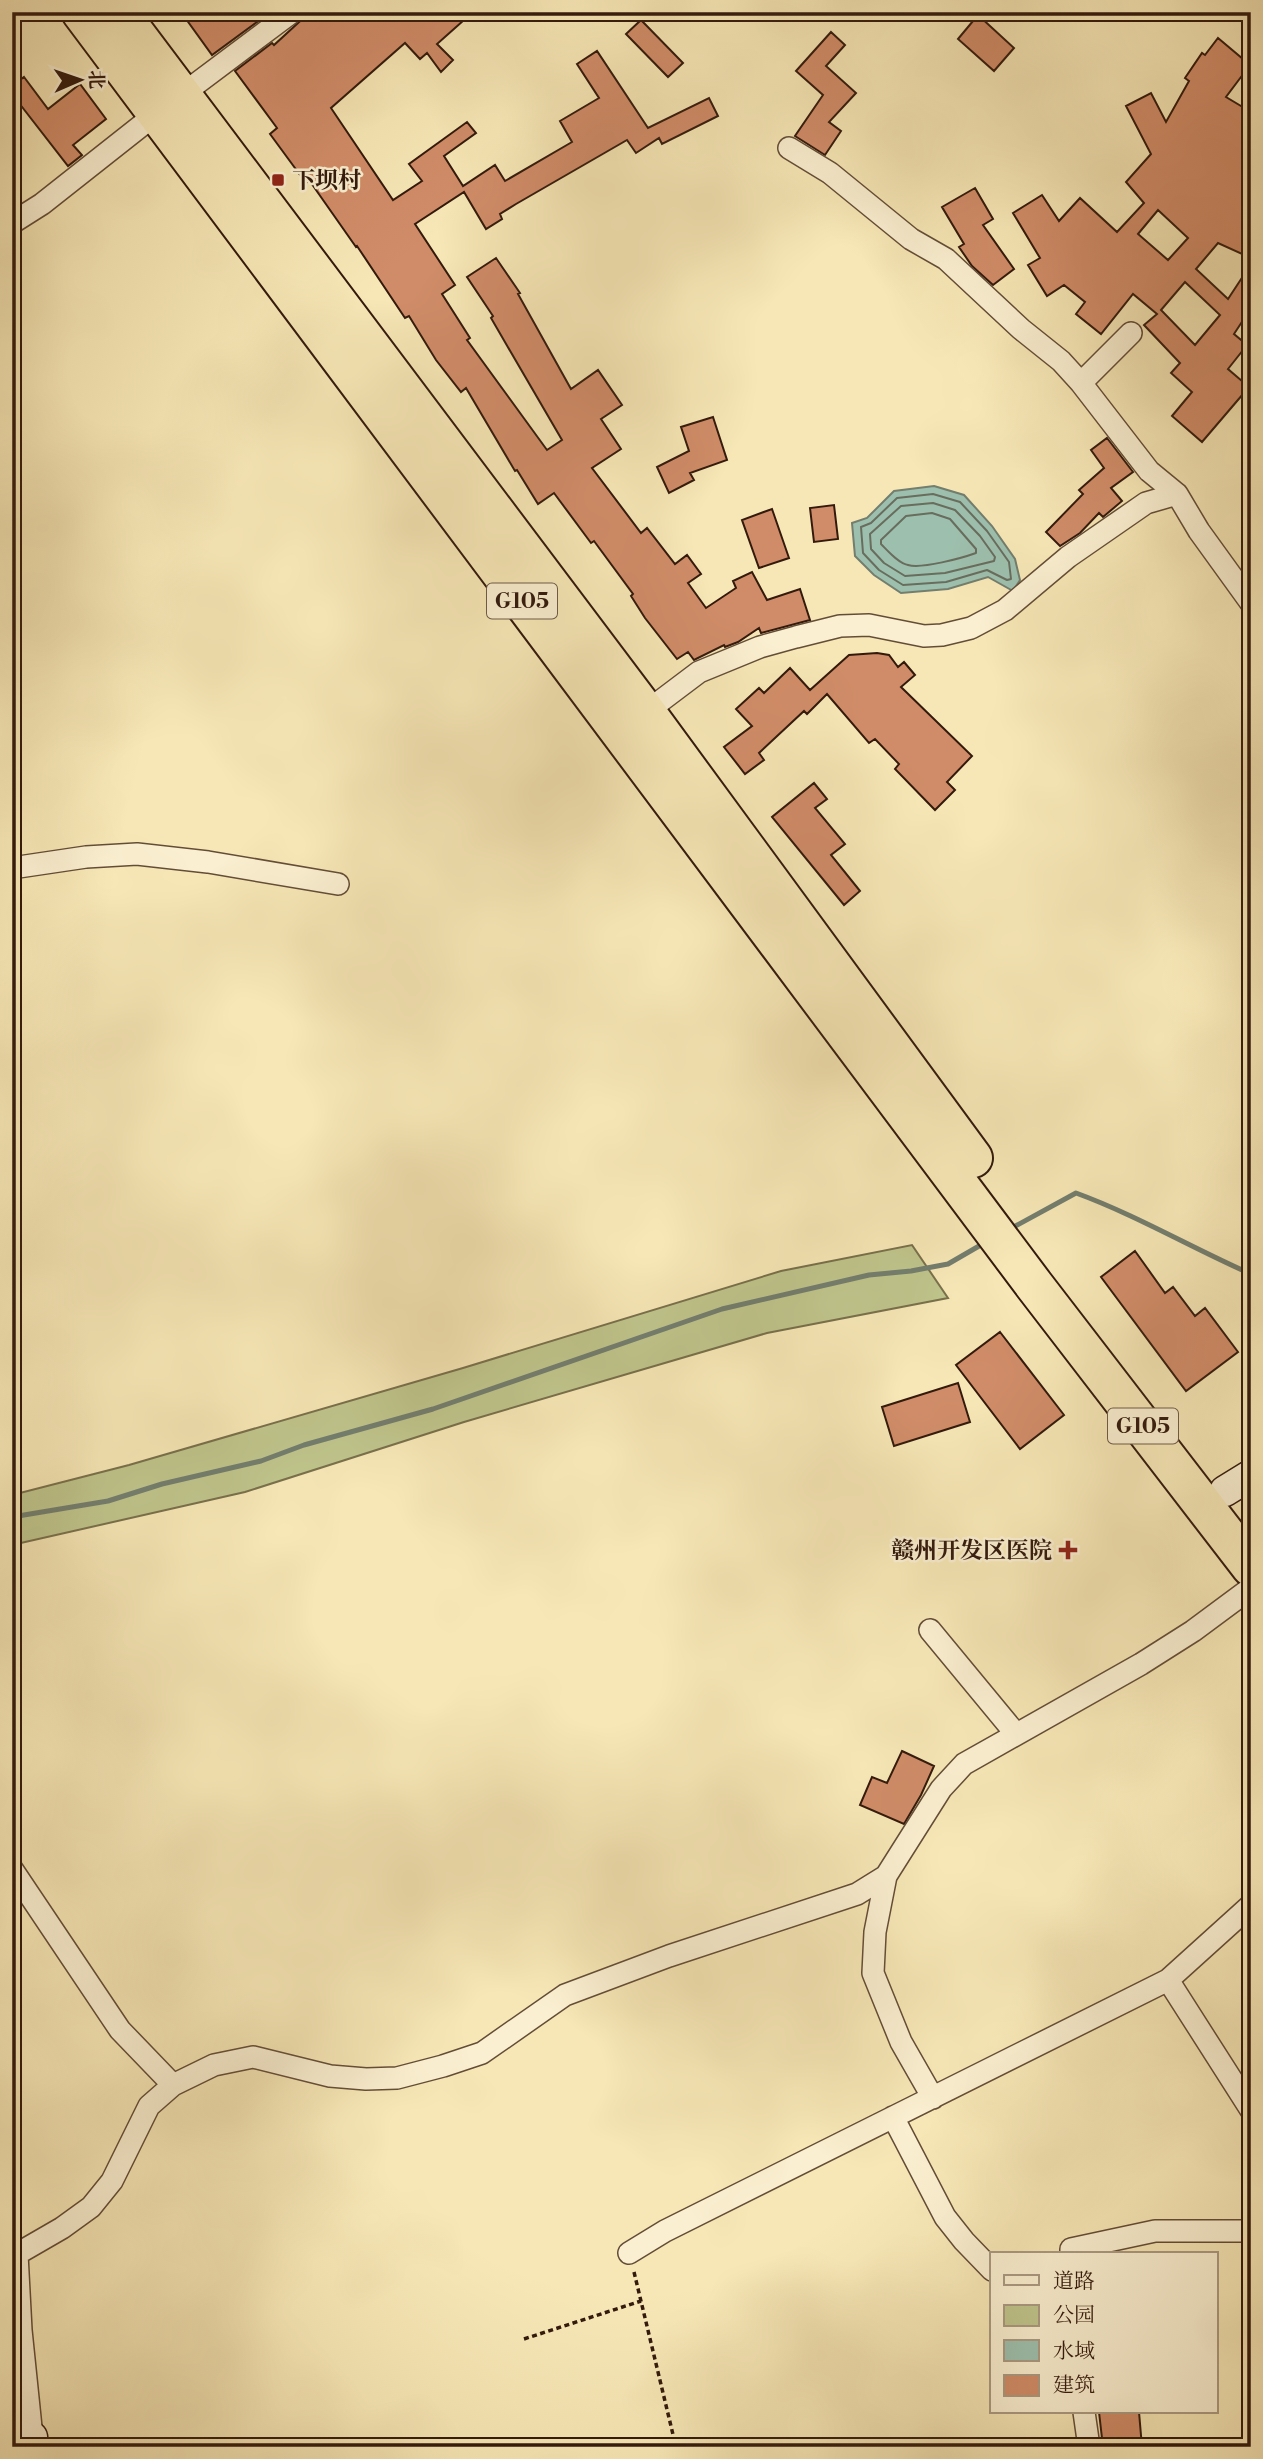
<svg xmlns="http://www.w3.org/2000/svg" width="1263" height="2459" viewBox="0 0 1263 2459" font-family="'Libre Bodoni','Noto Serif SC',serif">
<rect width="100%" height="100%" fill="#f7e7b6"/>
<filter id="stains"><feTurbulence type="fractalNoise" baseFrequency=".00286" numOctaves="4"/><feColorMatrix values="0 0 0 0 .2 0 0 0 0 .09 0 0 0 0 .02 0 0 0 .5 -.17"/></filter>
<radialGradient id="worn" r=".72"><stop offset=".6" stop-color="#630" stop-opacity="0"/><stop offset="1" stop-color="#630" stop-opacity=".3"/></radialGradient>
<path fill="#bfc58c" stroke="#79704c" stroke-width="2" d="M912 1245 948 1298 767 1333 464 1422 245 1492 12 1545V1495L129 1465 463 1368 781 1271Z"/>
<path fill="#9dc0ae" stroke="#737e6e" stroke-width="2" d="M934 486 964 495 992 526 1015 559 1020 580 1013 591 988 577 948 589 901 593 874 575 855 556 852 523 867 518 894 491Z"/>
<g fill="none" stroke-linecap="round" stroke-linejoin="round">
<path stroke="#686d5e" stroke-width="2" d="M933 494 960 502 987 531 1009 562 1011 579 1007 580 987 570 946 582 903 585 879 570 863 553 861 527 871 523 897 498Z
M933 503 955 510 980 536 995 557 994 561 945 573 905 576 884 563 871 549 870 534 901 506Z
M932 513 950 519 976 549V553C962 558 922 569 908 565 898 563 888 551 881 544V540L906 516Z"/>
<path stroke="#737e6e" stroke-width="5" d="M1010 1229 1076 1193C1136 1215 1192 1248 1251 1274
M12 1517 108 1501 162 1484 261 1461 304 1445 433 1409 722 1309 869 1275 911 1271 948 1264 986 1242"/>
</g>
<path fill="#d08c68" stroke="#331a0d" stroke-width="2" fill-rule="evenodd" d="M181 12H250L257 22 212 55Z
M310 12H473L437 44 453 60 441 72 427 53 420 59 405 43 331 108 393 200 422 181 409 164 467 122 476 133 444 156 463 186 495 165 505 181 572 142 560 121 599 98 577 64 597 51 648 128 709 98 718 116 662 144 659 138 636 153 627 140 516 204 500 214 502 219 486 229 464 192 415 224 455 285 442 294 470 338 467 340 547 450 562 440 491 318 493 316 467 277 496 258 520 293 518 294 571 389 598 370 622 405 601 419 621 449 592 468 641 533 647 528 675 564 687 555 701 574 688 583 706 608 736 588 733 581 752 572 767 600 800 589 810 620 761 633 759 628 738 642 725 647 724 645 694 660 688 652 677 659 645 618 631 596 633 594 594 541 591 543 554 493 538 504 517 470 515 471 466 388 461 392 436 360 409 316 405 318 357 246 356 247 309 180 306 183 270 134 277 128 235 71 272 43 274 45Z
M978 15 1014 48 994 71 958 39Z
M641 20 683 63 668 77 626 34Z
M831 32 845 45 826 66 856 93 829 122 841 131 825 155 795 136 823 95 796 71Z
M1218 38 1250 65 1226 97 1251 112V258L1218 243 1196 269 1228 299 1251 264V308L1234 334 1247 345 1228 369 1249 387 1202 442 1172 416 1192 392 1171 373 1180 363 1144 325 1157 314 1133 294 1101 334 1076 314 1085 302 1064 285 1047 296 1028 265 1040 258 1013 213 1042 195 1059 221 1080 198 1117 232 1144 203 1126 182 1151 154 1126 106 1151 93 1166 122 1189 81 1185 78 1202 53 1205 55ZM1158 210 1188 238 1168 260 1138 234ZM1185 282 1220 315 1195 345 1161 310Z
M24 77 48 109 80 84 106 119 73 145 82 155 68 166 12 94V86Z
M975 188 993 219 983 225 1014 269 993 285 972 266 959 247 964 244 942 207Z
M713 417 727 460 690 473 694 480 669 493 657 467 689 451 681 427Z
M1107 438 1133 472 1111 488 1122 501 1103 517 1099 513 1080 533 1060 546 1046 532 1083 494 1079 490 1104 468 1091 450Z
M834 505 838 539 814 542 810 508Z
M772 509 789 558 759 568 742 520Z
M877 653 889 655 898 667 904 662 915 675 901 687 972 756 947 782 955 790 935 810 895 769 899 764 875 739 869 743 827 694 807 714 804 711 759 753 764 760 745 774 724 747 752 726 736 709 759 688 764 693 790 668 810 690 849 655Z
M814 783 827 799 815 808 845 844 831 855 860 891 844 905 772 817Z
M1135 1251 1165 1293 1173 1287 1195 1316 1205 1308 1238 1352 1186 1391 1101 1277Z
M1000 1332 1064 1415 1020 1449 956 1365Z
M958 1383 970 1422 894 1446 882 1407Z
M902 1751 934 1766 921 1795 904 1824 860 1805 872 1777 887 1783Z
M1099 2412H1139L1142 2447H1103Z"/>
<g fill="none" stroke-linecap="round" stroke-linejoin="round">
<g stroke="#644d37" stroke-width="24">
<path id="street" d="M789 148 830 173 911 239 946 259 1021 329 1061 361 1081 383 1149 471 1177 494
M12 223 42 204 156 114 292 12
M1081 383 1131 333
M638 718 699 672 760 647 796 637 840 626 869 625 924 636 942 635 971 628 1005 610 1068 557 1146 503 1177 494 1199 531 1251 603
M12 868 86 857 137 854 208 862 338 884
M930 1630 1016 1734
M12 1869 120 2030 173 2085
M1168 1980 1251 2110
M933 2098 901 2042 873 1973 875 1932 886 1876 941 1789 964 1764 1141 1664 1193 1631 1251 1588
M893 2117 945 2217 964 2241 992 2270
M629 2253 665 2231 1168 1980 1251 1905
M1071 2254V2249L1155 2231H1251
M1084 2412 1089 2447
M32 2437 21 2330 17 2254 62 2228 91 2207 112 2181 149 2106 173 2085 214 2065 253 2057 330 2076 366 2079 397 2078 443 2066 482 2053 565 1995 669 1956 857 1894 886 1876"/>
</g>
<g stroke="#331a0d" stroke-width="33">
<path id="secondary" d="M1225 1491 1251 1475
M12 2440 32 2437 33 2447"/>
</g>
<g stroke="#331a0d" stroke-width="42">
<path id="highway" d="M81 12 1034 1285 1251 1567
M119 12 645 711 973 1158"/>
</g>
<path stroke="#331a0d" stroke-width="3.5" stroke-dasharray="5 3.5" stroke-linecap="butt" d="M634 2272 676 2447
M524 2339 641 2301"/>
<use href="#street" stroke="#faefd0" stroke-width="21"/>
<use href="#secondary" stroke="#faefd0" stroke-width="30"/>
<use href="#highway" stroke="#f7e7b6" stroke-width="38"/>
</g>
<g fill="#8f2418" stroke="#faefd0" stroke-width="2.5">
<rect x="271" y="173" width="14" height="14" rx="3.5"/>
<path d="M1064.5 1539.5h7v7h7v7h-7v7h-7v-7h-7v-7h7z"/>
</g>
<g text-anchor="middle" stroke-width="5" stroke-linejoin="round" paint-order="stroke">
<g fill="#faefd0" stroke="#6f5a48" stroke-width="2">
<rect x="487" y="583.5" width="70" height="35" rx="5"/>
<rect x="1108" y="1408.5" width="70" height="35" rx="5"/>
</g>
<g font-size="21" font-weight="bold" fill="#331a0d">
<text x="522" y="608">G105</text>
<text x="1143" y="1433">G105</text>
</g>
<g font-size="23" font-weight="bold" fill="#331a0d" stroke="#faefd0" text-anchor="start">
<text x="292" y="188">下坝村</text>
<text x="1052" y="1558" text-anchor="end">赣州开发区医院</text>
</g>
</g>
<rect width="1263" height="2459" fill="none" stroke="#f7e7b6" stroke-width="42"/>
<rect x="14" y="14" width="1235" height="2431" fill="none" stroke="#331a0d" stroke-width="3.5"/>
<rect x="21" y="21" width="1221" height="2417" fill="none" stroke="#331a0d" stroke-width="2"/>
<rect x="990" y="2252" width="228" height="161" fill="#faefd0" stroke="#aa9a82" stroke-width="2"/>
<rect x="1004" y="2275" width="35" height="10" fill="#faefd0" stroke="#aa9a82" stroke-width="2"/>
<text x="1053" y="2288" font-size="21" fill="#331a0d">道路</text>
<rect x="1004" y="2305" width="35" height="21" fill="#bfc58c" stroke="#aa9a82" stroke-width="2"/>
<text x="1053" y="2322" font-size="21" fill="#331a0d">公园</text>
<rect x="1004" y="2340" width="35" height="21" fill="#9dc0ae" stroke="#aa9a82" stroke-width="2"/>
<text x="1053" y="2358" font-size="21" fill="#331a0d">水域</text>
<rect x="1004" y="2375" width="35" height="21" fill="#d08c68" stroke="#aa9a82" stroke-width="2"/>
<text x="1053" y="2392" font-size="21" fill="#331a0d">建筑</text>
<g transform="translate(80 80) rotate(88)" stroke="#faefd0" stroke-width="5" paint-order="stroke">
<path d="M0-5L12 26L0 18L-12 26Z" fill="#331a0d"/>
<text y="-10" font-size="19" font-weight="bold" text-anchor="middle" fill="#331a0d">北</text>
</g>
<rect width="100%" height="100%" filter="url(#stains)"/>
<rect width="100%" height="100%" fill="url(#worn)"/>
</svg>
